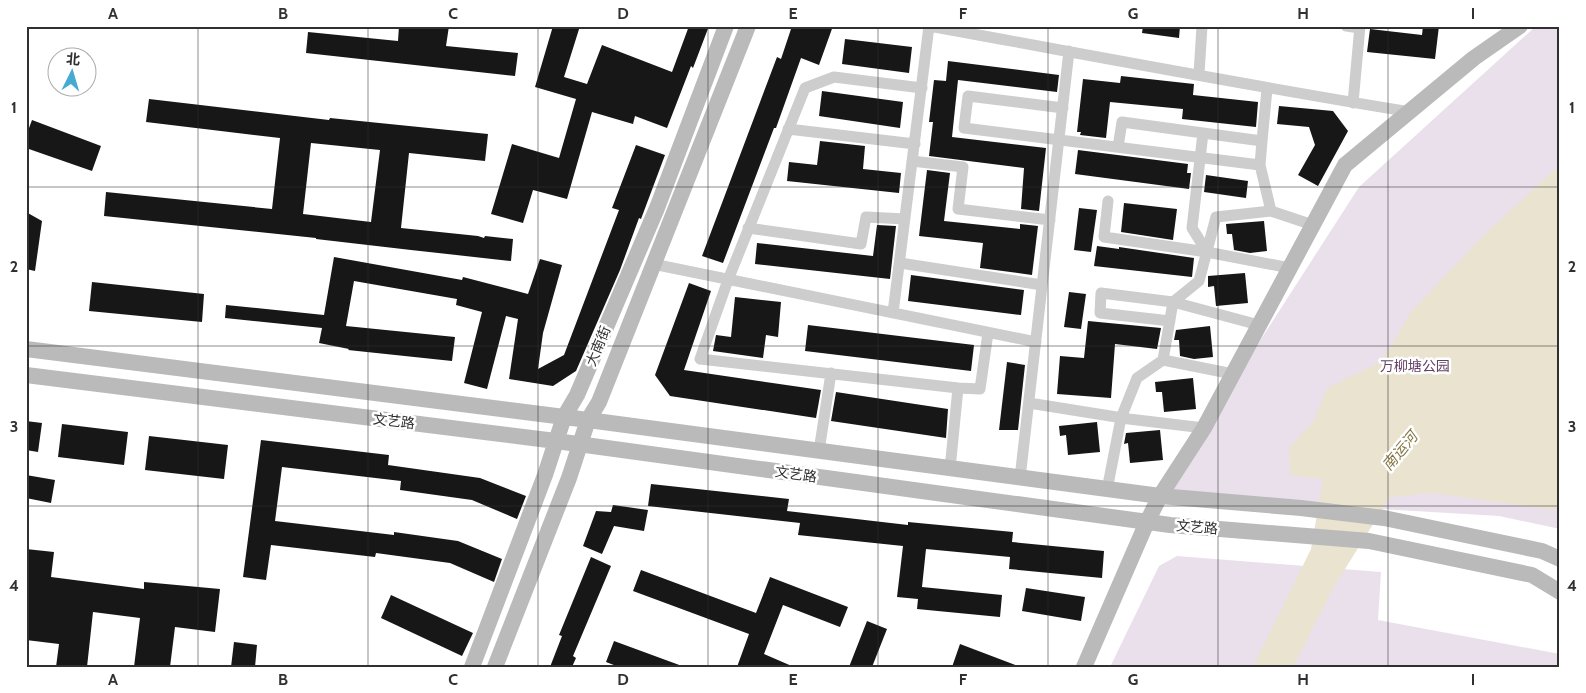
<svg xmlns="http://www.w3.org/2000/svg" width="1586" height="693" viewBox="0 0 1586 693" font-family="Cabin,'Noto Sans SC',sans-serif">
<rect width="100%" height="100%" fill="#fff"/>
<path fill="#eae0ec" d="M1536 26H1560V529L1499 516 1160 496 1359 187Z
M1177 556 1381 572 1378 620 1560 654V667H1110L1159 566Z"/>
<path fill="#e9e3cf" d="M1560 165V509H1548L1432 493 1390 497 1335 585 1293 667H1253L1311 549 1323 479 1290 475 1289 448 1313 422 1327 388 1377 364 1390 348 1411 312 1484 235Z"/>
<path fill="#171717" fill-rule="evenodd" d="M399 26H449L446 46 518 53 515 76 306 53 308 32 398 41Z
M553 26H580L564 77 587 84 602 45 672 72 689 26H709L693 68 691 66 667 128 635 116 633 124 592 112 567 199 533 190 523 223 491 214 512 144 559 158 576 99 535 87Z
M792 26H833L819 65 801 58 776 128H774L723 263 702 256 777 57 781 59Z
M1143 26H1180L1179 38 1142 33Z
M1423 26H1439L1435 59 1367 52 1370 29 1422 35Z
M845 39 912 47 909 73 842 64Z
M948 61 1059 75 1057 92 958 80 952 137 1046 148 1039 211 1021 209 1024 168 929 156 933 122H929L934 80 946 81Z
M1121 76 1194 84 1193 95 1258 102 1256 127 1182 119 1183 109 1110 102 1106 138 1080 135 1081 132H1077L1083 79 1120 83Z
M822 91 903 102 900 128 819 116Z
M149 99 329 120 330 118 488 134 485 161 409 153 401 228 478 236 484 238 485 236 513 239 511 261 411 250 316 239V238L104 216 106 192 272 209 280 138 146 122ZM311 143 380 150 371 222 303 214Z
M1279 106 1333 111 1348 131 1318 186 1298 175 1315 145 1309 127 1277 124Z
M32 120 101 146 92 171 26 148V136Z
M820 141 865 146 863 169 901 173 899 193 787 181 789 162 817 165Z
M636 145 665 155 641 219 639 218 620 270 576 371 553 386 509 379 518 319 506 316 487 389 464 383 482 312 456 305 457 299 354 281 346 326 455 337 452 361 348 350 349 349 319 343 322 328 225 318 226 305 324 315 334 257 462 280 463 277 528 294 540 259 562 265 543 333 538 369 564 355 619 210 612 208Z
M1078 150 1188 164 1187 173H1191L1189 189 1075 174Z
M927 170 950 173 944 221 1020 229V224L1038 226 1032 275 980 268 983 243 919 236Z
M1206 175 1248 181 1246 198 1204 192Z
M1124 203 1177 209 1173 240 1121 232Z
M1079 208 1097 210 1091 252 1074 250Z
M26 212 42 221 35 271 26 269Z
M1264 221 1267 251 1250 253 1234 250 1232 234H1227L1226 224Z
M877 225 896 226 890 279 755 264 757 243 873 256Z
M1097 246 1119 249V247L1194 258 1192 277 1094 266Z
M1245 273 1248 303 1216 306 1214 286 1208 287V276Z
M911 275 1024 290 1021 315 908 301Z
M92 282 204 294 202 322 89 311Z
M689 283 711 291 684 370 821 390 816 418 670 396 655 375Z
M1069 292 1086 294 1081 329 1064 327Z
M735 297 781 302 778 337 766 335 763 358 713 351 716 335 731 337Z
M1088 321 1161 328 1157 349 1115 344 1111 398 1057 394 1060 356 1084 358Z
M808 325 974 345 971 371 805 351Z
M1210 326 1213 357 1194 359 1180 356 1179 340H1174L1176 330Z
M1007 362 1025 365 1018 430H999Z
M1193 378 1196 409 1164 412 1162 392H1156L1155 382Z
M836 392 948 409 946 438 831 421Z
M26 421 42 423 38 452 26 450Z
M1097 422 1100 452 1068 455 1066 435 1060 436 1059 426Z
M62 424 128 432 124 465 58 457Z
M1160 430 1163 460 1130 463 1128 443 1124 444 1126 433Z
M149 436 228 445 224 479 145 470Z
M261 440 389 455 388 465 480 478 526 496 517 519 472 500 400 490 401 481 282 467 275 521 394 535V532L458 541 502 559 494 582 450 563 376 553 375 557 271 545 266 580 243 577Z
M26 475 55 480 51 503 26 498Z
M651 484 789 499 787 511 908 525V522L1013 532 1012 542 1104 551 1102 578 1009 569 1010 557 926 549 922 587 1002 595 1000 617 917 609 918 599 897 597 903 546 798 535 800 523 648 506Z
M613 505 648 510 644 531 614 526 602 554 583 546 596 511 611 512Z
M26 549 54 552 51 577 144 589V582L220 589 215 632 175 627 170 667H134L140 618 93 612 87 667H56L59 644 26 640Z
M591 557 611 566 573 656 576 658 572 667H550L562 636 559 635Z
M641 570 756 613 770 577 848 607 840 627 783 605 764 654 794 667H737L749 634 633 591Z
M1026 588 1085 597 1081 621 1022 611Z
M391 595 473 633 462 656 381 618Z
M867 621 887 629 872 667H849Z
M614 641 682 666V667H619L606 662Z
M234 642 257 645 255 667H231Z
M960 644 1018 666V667H952Z"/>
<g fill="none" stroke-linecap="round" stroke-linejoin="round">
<path stroke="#cdcdcd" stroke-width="11" d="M929 26C1089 55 1250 86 1411 112
M1346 26 1360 28
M1199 74 1202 26
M922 88 834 77 805 88 728 280 700 359 958 388 950 469
M1353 103 1360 26
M1063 108 968 96 964 128 1260 165 1271 211
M788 129 915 144
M1203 133 1192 228 1207 252
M1118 147 1122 122 1262 141 1267 89
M912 161 963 167 958 209 1050 220
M1260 165 1262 141
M1108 201 1104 237 1207 252 1290 268
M748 228 861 244 866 217 905 219
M900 263 1042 285
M653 264 1036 342
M893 313 929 26
M1170 321 1100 313 1101 293 1173 302 1259 325
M1163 360 1233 374
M958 388 980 389 988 333
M1029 403 1129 419 1204 428
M819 451 831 373
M1020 478 1069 51
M1107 490 1121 418 1137 378 1163 360 1173 302 1199 281 1216 217 1271 211 1313 225"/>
<path stroke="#bababa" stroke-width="16" d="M26 349 588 420 1160 496 1301 508 1384 518 1542 551 1560 559
M26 375 556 441 1170 525 1369 541 1532 575 1560 592
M472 667 545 475 564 417 577 395 657 208 726 26
M495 667 569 478 588 420 599 402 748 26
M1084 667 1147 522 1160 496 1204 428 1345 165 1474 58 1520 26"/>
</g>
<path fill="none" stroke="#303030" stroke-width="1" stroke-opacity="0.55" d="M198 26V667M368 26V667M538 26V667M708 26V667M878 26V667M1048 26V667M1218 26V667M1388 26V667M26 187H1560M26 346H1560M26 506H1560"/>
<g text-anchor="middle" stroke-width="5" stroke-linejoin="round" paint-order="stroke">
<g font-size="14" fill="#303030" stroke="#fff">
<text transform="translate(598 346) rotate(-67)" y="5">大南街</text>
<text transform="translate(394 421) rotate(7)" y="5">文艺路</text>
<text transform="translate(796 474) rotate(8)" y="5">文艺路</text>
<text transform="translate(1197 527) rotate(5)" y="5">文艺路</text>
</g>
<g font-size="14" fill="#644268" stroke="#fff">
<text x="1415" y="371">万柳塘公园</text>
</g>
<g font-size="15" font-style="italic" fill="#847543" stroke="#fff">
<text transform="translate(1400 451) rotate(-50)" y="5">南运河</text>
</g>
</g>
<rect width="1586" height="693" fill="none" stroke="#ffffff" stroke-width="55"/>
<g transform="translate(72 72) rotate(5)"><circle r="24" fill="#ffffff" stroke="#acacac"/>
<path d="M0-4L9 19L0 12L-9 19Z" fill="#47aad3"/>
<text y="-8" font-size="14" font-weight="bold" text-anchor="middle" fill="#303030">北</text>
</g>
<rect x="28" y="28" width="1530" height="638" fill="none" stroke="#303030" stroke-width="2"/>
<g font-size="16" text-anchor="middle" font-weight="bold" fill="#303030">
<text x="113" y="19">A</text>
<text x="283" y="19">B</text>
<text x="453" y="19">C</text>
<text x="623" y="19">D</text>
<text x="793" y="19">E</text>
<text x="963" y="19">F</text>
<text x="1133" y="19">G</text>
<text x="1303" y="19">H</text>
<text x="1473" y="19">I</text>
<text x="14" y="113">1</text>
<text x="1572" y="113">1</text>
<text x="14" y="272">2</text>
<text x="1572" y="272">2</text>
<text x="14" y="432">3</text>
<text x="1572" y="432">3</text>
<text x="14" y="591">4</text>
<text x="1572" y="591">4</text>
<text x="113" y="685">A</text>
<text x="283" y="685">B</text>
<text x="453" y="685">C</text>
<text x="623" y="685">D</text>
<text x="793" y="685">E</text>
<text x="963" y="685">F</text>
<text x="1133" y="685">G</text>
<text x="1303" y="685">H</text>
<text x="1473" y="685">I</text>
</g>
</svg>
